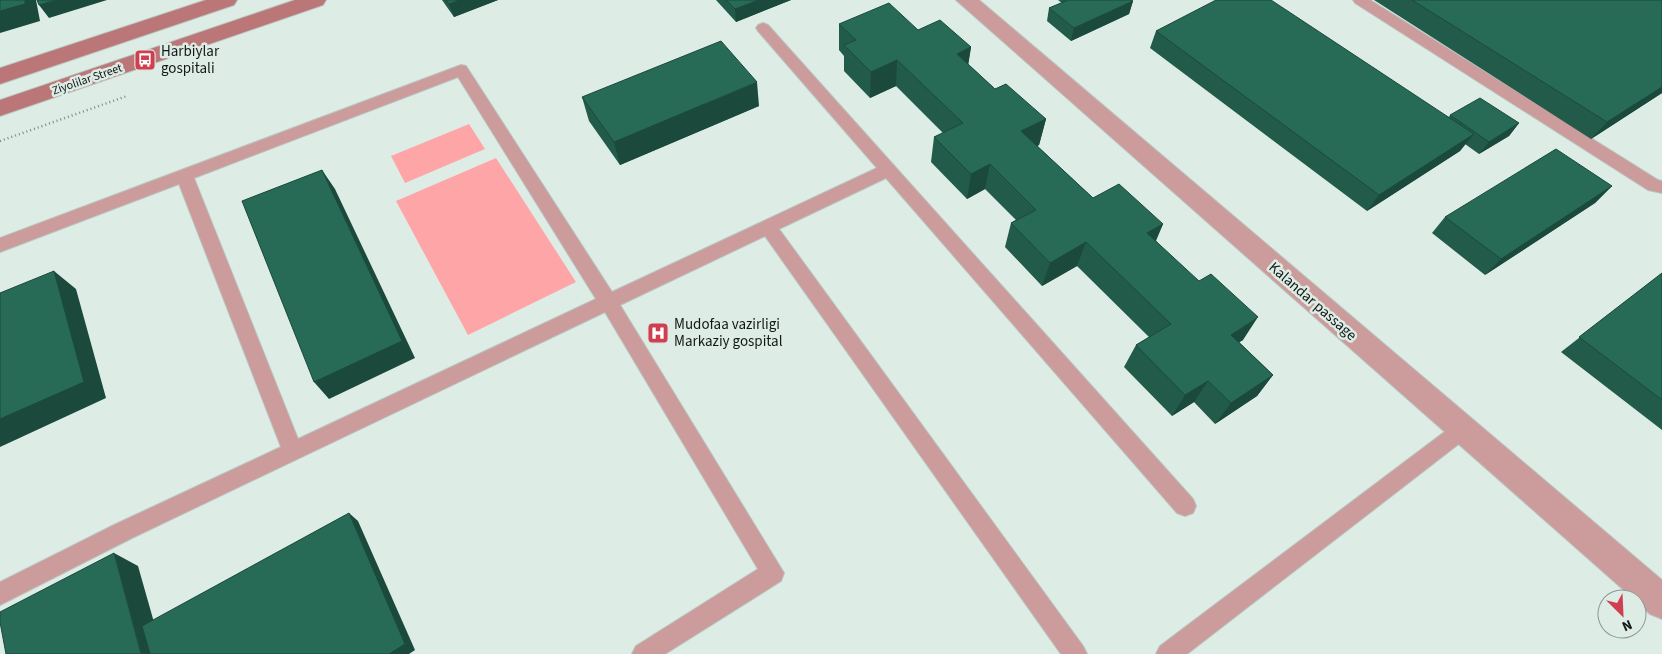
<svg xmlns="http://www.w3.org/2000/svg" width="1662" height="654" viewBox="0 0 1662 654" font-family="'Source Sans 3',sans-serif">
<rect width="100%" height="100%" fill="#deece6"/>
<path fill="#fea6a7" d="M469 124 485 149 405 183 391 156Z
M496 158 576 282 468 335 396 201Z"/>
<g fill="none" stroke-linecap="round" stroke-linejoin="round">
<g stroke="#b9c6c1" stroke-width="2">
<path id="service" d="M1353 0H1370L1658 180 1662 181V193L1648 190 1355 3Z
M763 23 768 25 1193 499 1196 506 1193 513 1185 516 1177 513 886 178 779 229 1083 646 1087 654H1061L765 236 620 305 784 573 781 581 665 654H632L636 646 758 569 605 312 132 538 0 605V582L116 524 281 447 179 184 0 252V238L461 65 466 66 612 292 877 168 758 31 756 28 758 25ZM458 77 596 299 298 439 194 178Z
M1462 421 1469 424 1472 430 1469 436 1187 654H1156L1160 646 1455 424Z"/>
</g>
<g stroke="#b9c6c1" stroke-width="2">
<path id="minor" d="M956 0H979L1662 580V619L1650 614 1637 602V599H1634Z"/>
</g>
<g stroke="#b9c6c1" stroke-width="2">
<path id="secondary" d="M206 0H237L234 5 0 84V68Z
M295 0H326L323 5 0 116V100Z"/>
</g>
<path stroke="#7e8884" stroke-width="2.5" stroke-dasharray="1 3" stroke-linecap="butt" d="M0 141 127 96"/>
<use href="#service" fill="#cc9c9c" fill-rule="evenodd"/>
<use href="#minor" fill="#cc9c9c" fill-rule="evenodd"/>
<use href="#secondary" fill="#bb7677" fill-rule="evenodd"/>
</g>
<path fill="#225b49" d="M442 0H498L454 17Z
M716 0H791L736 22Z
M1058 0H1131L1133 1 1129 14 1071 41 1047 21 1049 8 1062 3Z
M1374 0H1662V93L1591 139Z
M839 24 918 30 971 47 968 64 995 89 1046 119 1039 145 1037 146 1093 198 1163 224 1156 241 1243 340 1239 342 1273 375 1257 396 1215 424 1194 402 1172 416 1124 367 1136 345 1149 337 1077 266 1042 286 1005 247 1011 223 1016 220 985 189 967 199 931 162 934 137 943 133 896 86 870 98 844 71V56L839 50Z
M1156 31 1449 117 1450 115 1519 123 1509 136 1479 154 1465 144 1460 151 1367 211 1150 48Z
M582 97 759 106 620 165 589 121Z
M1612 186 1595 203 1485 275 1432 233 1445 217Z
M1662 273V430L1561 352Z"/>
<path fill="#1b4a3c" d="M25 0H36L40 21 0 33V11Z
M56 0H107L49 18 39 5Z
M460 0H498L454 17 449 4Z
M759 0H791L736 22 735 9Z
M1133 1 1129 14 1071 41 1074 28Z
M971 47 967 73 957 54Z
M897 60 896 86 870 98 871 72Z
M757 82 759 106 620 165 614 142Z
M1662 87V93L1591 139 1607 122Z
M1046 119 1039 145 1015 157 1021 131Z
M1519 123 1509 136 1479 154 1489 142Z
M1474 134 1460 151 1367 211 1379 195Z
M990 164 985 189 967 199 971 174Z
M322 170 335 189 415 358 329 399 314 382Z
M1612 186 1595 203 1485 275 1501 259Z
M1163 224 1152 248 1147 233Z
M1086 242 1077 266 1042 286 1050 263Z
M54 271 76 289 106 398 0 447V419Z
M1258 317 1243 340 1216 357 1231 335Z
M1273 375 1257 396 1215 424 1231 403Z
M1208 381 1194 402 1172 416 1185 395Z
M349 513 358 521 415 650 409 654H389Z
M114 553 138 566 163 654H141Z"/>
<path fill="#276a55" stroke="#1b4a3c" d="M0 0H25V4L0 11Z
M37 0H56L39 5Z
M446 0H460L449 4Z
M726 0H759L735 9Z
M1068 0H1131L1133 1 1074 28 1049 8Z
M1216 0H1271L1474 134 1379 195 1156 31Z
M1412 0H1662V87L1607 122Z
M889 3 918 30 940 20 971 47 957 54 995 89 1006 84 1046 119 1021 131 1093 198 1119 184 1163 224 1147 233 1199 281 1211 274 1258 317 1231 335 1273 375 1231 403 1208 381 1185 395 1136 345 1171 324 1086 242 1050 263 1011 223 1036 210 990 164 971 174 934 137 963 123 897 60 871 72 844 45 856 40 839 24Z
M721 41 757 82 614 142 582 97Z
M1480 98 1519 123 1489 142 1450 115Z
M1556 149 1612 186 1501 259 1445 217Z
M322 170 402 341 314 382 242 201Z
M54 271 84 382 0 419V293Z
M1662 273V400L1579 337Z
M349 513 405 644 389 654H150L142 626Z
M114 553 141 654H6L0 622V612Z"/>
<defs>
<g id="bus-square" transform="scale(1.125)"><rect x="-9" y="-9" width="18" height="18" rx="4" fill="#cf3f4f" stroke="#deece6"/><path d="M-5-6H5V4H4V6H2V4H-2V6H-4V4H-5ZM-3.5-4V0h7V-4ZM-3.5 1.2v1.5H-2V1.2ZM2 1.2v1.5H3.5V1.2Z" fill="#fff"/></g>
<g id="hospital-square" transform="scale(1.125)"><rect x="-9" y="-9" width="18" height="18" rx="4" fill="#cf3f4f" stroke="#deece6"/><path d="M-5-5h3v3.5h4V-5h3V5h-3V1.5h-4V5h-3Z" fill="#fff"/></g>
</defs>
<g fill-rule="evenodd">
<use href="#bus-square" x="145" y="60"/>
<use href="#hospital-square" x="658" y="333"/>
</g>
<g text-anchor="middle" stroke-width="5" stroke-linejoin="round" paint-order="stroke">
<g font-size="12" fill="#131816" stroke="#deece6">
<text transform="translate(87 79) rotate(-19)" y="4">Ziyolilar Street</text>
</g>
<g font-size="15" fill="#131816" stroke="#deece6" text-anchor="start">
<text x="161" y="56">Harbiylar<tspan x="161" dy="17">gospitali</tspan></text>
<text x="674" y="329">Mudofaa vazirligi<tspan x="674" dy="17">Markaziy gospital</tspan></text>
</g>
<g font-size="15" fill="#131816" stroke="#deece6">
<text transform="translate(1313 301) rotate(41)" y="5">Kalandar passage</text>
</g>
</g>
<g transform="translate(1622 614) rotate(156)"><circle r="24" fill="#deece6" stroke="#8d9793"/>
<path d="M0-4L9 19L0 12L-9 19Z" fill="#cf3f4f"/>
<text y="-8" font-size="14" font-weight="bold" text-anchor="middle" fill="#131816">N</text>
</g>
</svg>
